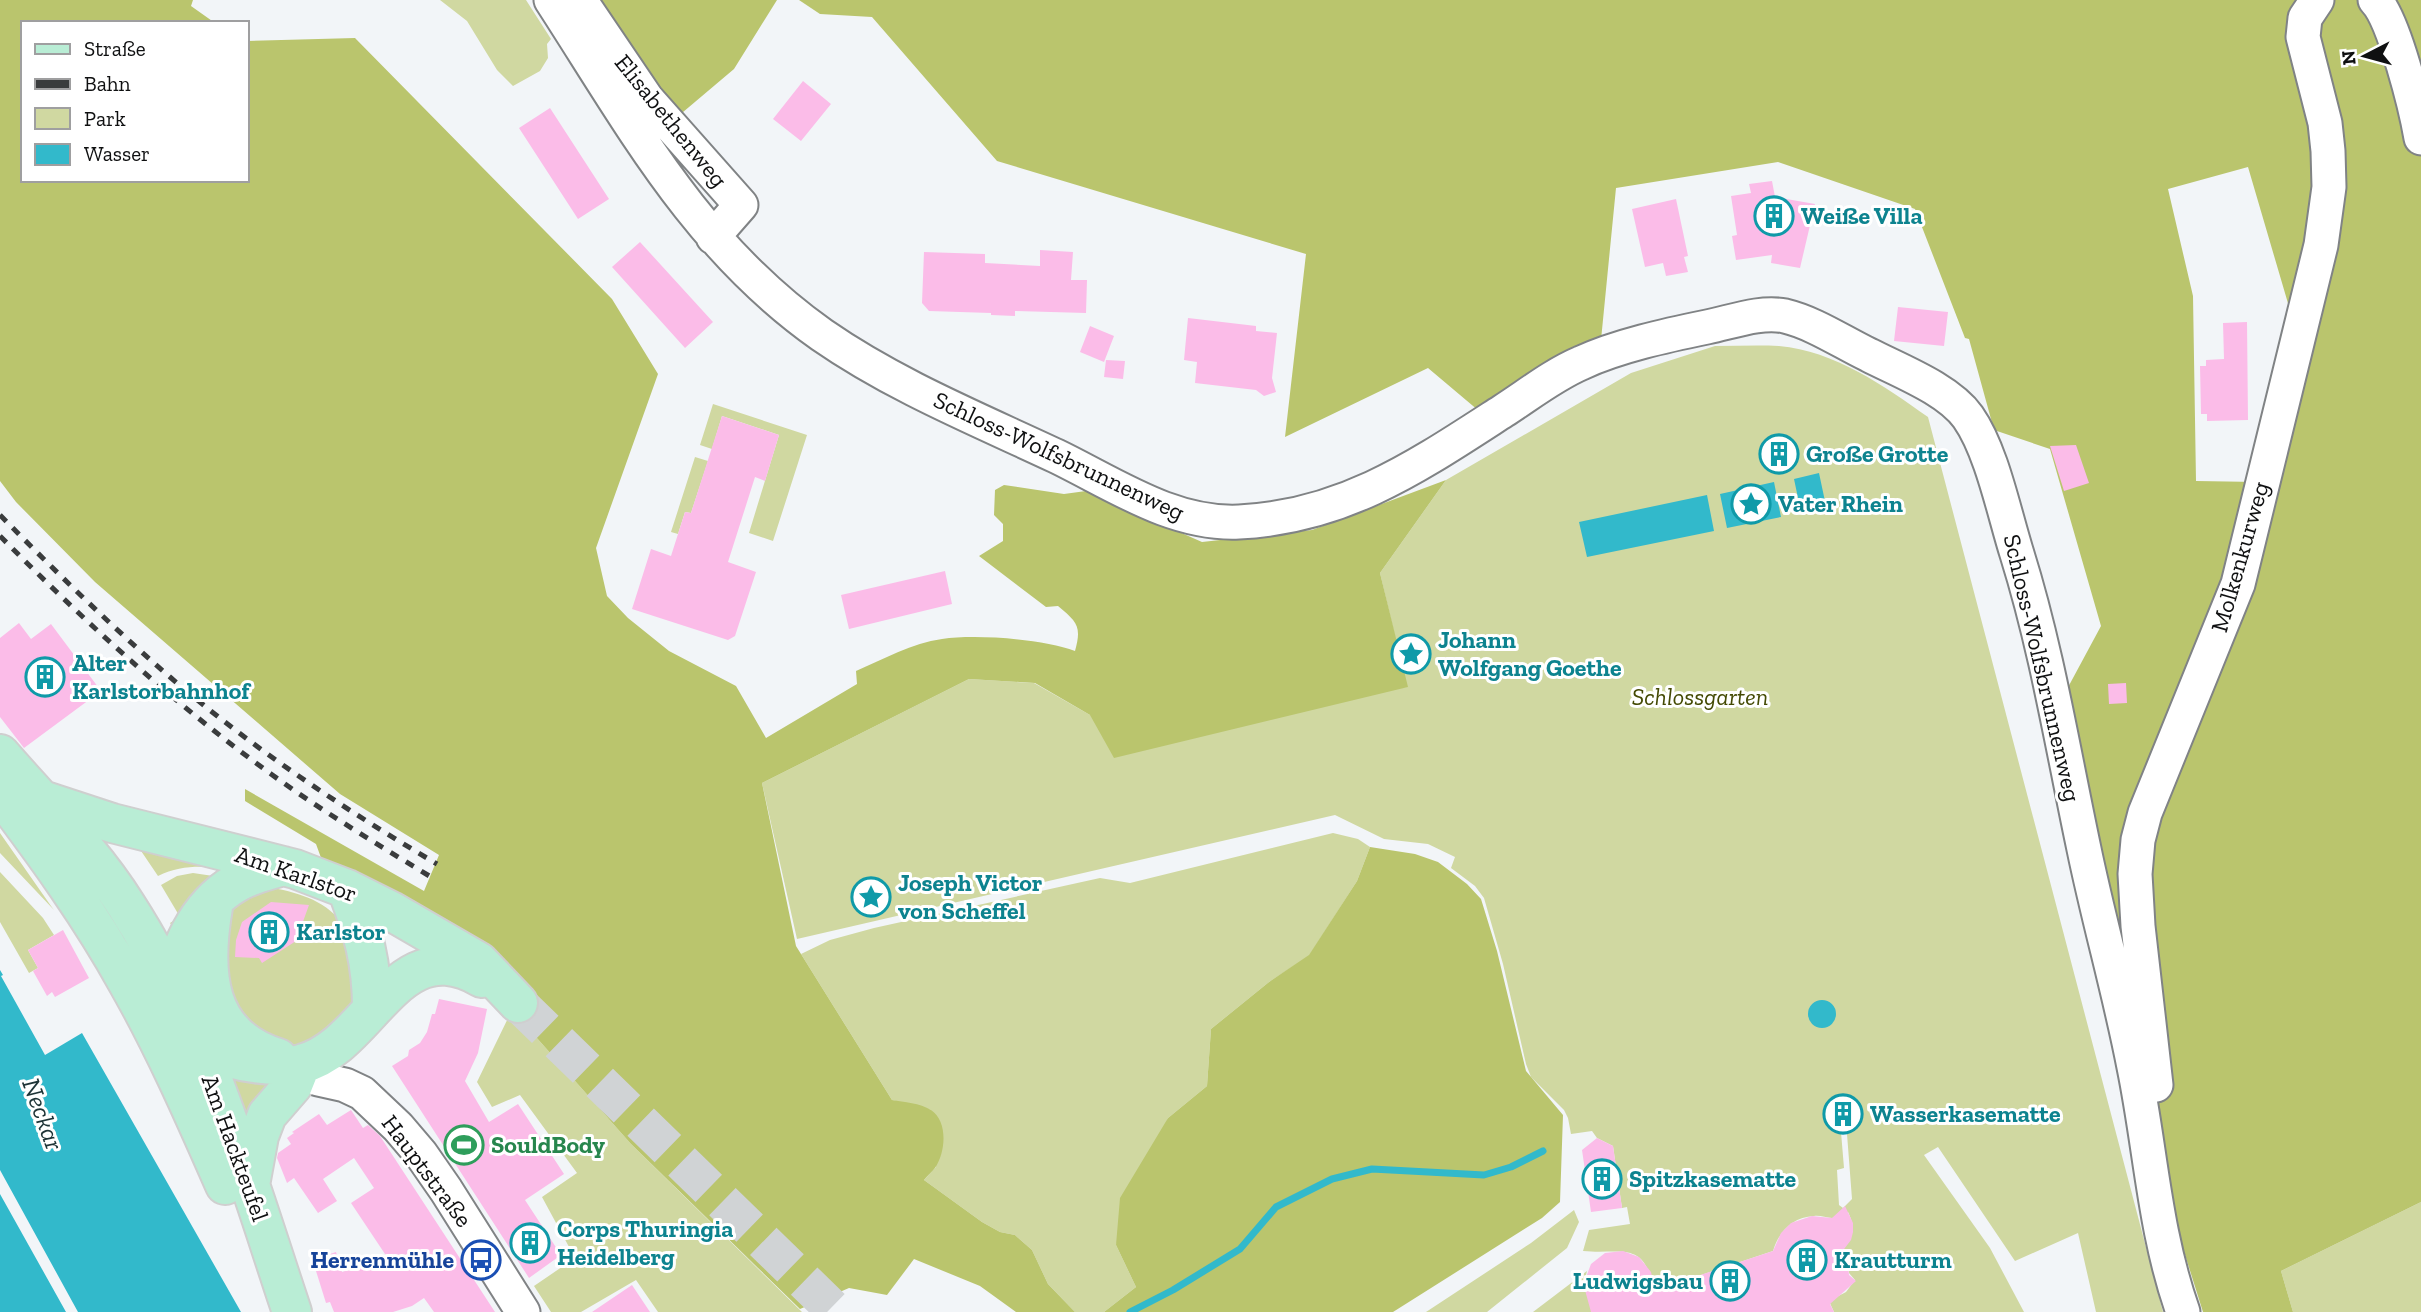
<svg xmlns="http://www.w3.org/2000/svg" width="2421" height="1312" viewBox="0 0 2421 1312" font-family="'Zilla Slab',serif">
<rect width="100%" height="100%" fill="#f2f5f8"/>
<path fill="#d0d8a1" fill-rule="evenodd" d="M440 0H526L551 39 547 44 548 58 540 71 513 86 497 70 467 21Z
M1715 346C1736 346 1758 345 1779 346 1835 351 1884 386 1928 417L2163 1312H2096L2078 1233 2015 1261 1938 1147 1924 1155 1990 1248 2024 1312H1834L1829 1301 1846 1292 1855 1280 1849 1273 1848 1265 1839 1259C1843 1238 1861 1239 1848 1212 1843 1214 1836 1218 1832 1218 1826 1218 1820 1215 1814 1216 1793 1217 1779 1231 1773 1251L1653 1291C1646 1239 1621 1255 1583 1251L1589 1230 1630 1224 1627 1207 1622 1208 1613 1146 1597 1138 1592 1131 1571 1134 1568 1118 1564 1110 1531 1077 1526 1064 1503 964 1484 898 1475 886 1451 868 1455 857 1428 844 1384 839 1335 815 797 939 762 783 969 679 1034 683 1090 715 1407 687 1380 573 1446 480 1631 373ZM1844 1095 1852 1199 1843 1208 1839 1205 1837 1170 1844 1168 1838 1096Z
M713 404 807 435 773 541 749 533 779 435 722 416 712 449 700 445Z
M695 457 708 461 691 513 685 512 678 534 671 532Z
M0 833 51 906 54 910 0 853Z
M1333 833 1358 839 1370 847 1357 881 1309 956 1269 982 1211 1029 1207 1086 1168 1118 1116 1245 1136 1287 1104 1312H1075L1048 1284 1032 1250 1015 1235 1000 1232 982 1222 924 1180 936 1167 931 1110 892 1100 801 954 830 940 874 928 1100 878 1130 883Z
M135 842 211 867C192 866 176 867 158 876Z
M0 872 43 918 54 935 28 950 38 968 29 973 0 922Z
M193 873 220 877 175 927 172 926 170 923 180 917 161 885 177 876Z
M268 887C295 892 324 899 341 922 348 932 355 986 358 1002 317 1038 313 1055 255 1038L215 973 234 900Z
M512 1010 631 1144 802 1312H658L636 1280 581 1312H551L534 1286 575 1258 542 1197 577 1173 520 1095 492 1107 477 1082Z
M234 1076 278 1081 248 1117 234 1080Z
M2421 1202V1312H2293L2281 1271Z
M1574 1210 1579 1222 1567 1248 1487 1312H1426L1531 1243Z
M1587 1271C1582 1288 1587 1299 1597 1312H1533Z"/>
<path fill="#bac56d" fill-rule="evenodd" d="M0 0H193L191 6 215 23H23V180H247V41L355 38 612 299 658 374 596 548 607 596 628 618 669 651 736 686 766 738 857 684 856 671C884 659 912 643 942 639 976 634 1044 639 1075 651 1082 626 1077 622 1058 606L1046 607 979 556 1003 541V524L994 515 995 490 1004 485 1064 494 1086 491 1202 542 1312 530 1446 480 1380 573 1408 687 1114 758 1090 715 1035 683 969 679 762 783 796 946 892 1100C904 1102 920 1103 931 1110 948 1121 946 1152 935 1168 932 1172 927 1176 924 1180L982 1222 1000 1232 1015 1235 1032 1250 1048 1284 1075 1312H1016L980 1286 914 1259 887 1295 849 1288 800 1309 631 1144 512 1010 324 866 316 844 245 801V789L424 891 439 855 340 794 95 582 16 502 0 481Z
M588 0H777L734 69 676 118Z
M799 0H2421V1202L2281 1271 2293 1312H2203L2176 1226 2066 691 2101 626 2050 449 1994 430 1969 339 1965 338 1915 209 1778 162 1616 188 1601 340 1479 411 1428 368 1285 437 1306 254 997 161 872 17 820 14ZM2248 167 2292 317 2258 482 2196 481 2193 296 2168 189Z
M1370 847 1415 854 1438 862 1467 884 1481 899 1497 951 1526 1071 1563 1115 1560 1202 1542 1218 1393 1312H1104L1136 1287 1116 1245 1120 1198 1168 1118 1207 1086 1211 1029 1269 982 1309 955 1357 881Z"/>
<path fill="#32b9cb" d="M1819 473 1826 506 1801 512 1794 479Z
M1774 482 1781 517 1727 528 1720 494Z
M1707 495 1714 531 1587 557 1579 522Z
M0 970 3 975 1 976 45 1055 82 1033 241 1312H78L0 1170Z
M1808 1014a14 14 0 1 1 28 0a14 14 0 1 1-28 0Z
M0 1194 66 1312H0Z"/>
<g fill="none" stroke-linecap="round" stroke-linejoin="round">
<path stroke="#32b9cb" stroke-width="7" d="M1130 1312 1173 1290 1240 1249 1276 1207 1332 1179 1372 1169 1484 1175 1511 1167 1543 1151"/>
</g>
<path fill="#fbbce8" d="M803 81 831 104 801 141 773 119Z
M550 108 609 199 578 219 519 128Z
M1772 181 1775 197 1815 204 1800 268 1771 263 1772 255 1736 260 1732 236 1737 235 1731 196 1751 193 1749 184Z
M1676 199 1688 256 1684 257 1688 272 1666 276 1663 263 1645 267 1632 209Z
M640 242 713 322 685 348 612 267Z
M1040 250 1073 252 1071 280H1087L1086 313 1015 311V316L991 315V313L929 311 922 303 924 252 985 254V263L1040 266Z
M1898 307 1948 312 1944 346 1894 341Z
M1188 318 1256 326V331L1277 333 1272 378 1276 392 1264 396 1256 390 1195 383 1197 362 1184 360Z
M2247 322 2248 420 2207 421V414H2201L2200 366H2206V360L2224 359 2223 323Z
M1090 326 1114 336 1104 362 1080 352Z
M1106 360 1125 361 1123 379 1104 377Z
M722 416 779 435 765 481 755 477 728 562 756 572 735 636 728 640 632 609 651 549 671 556 685 512 691 513Z
M2076 445 2089 483 2064 491 2050 446Z
M945 571 952 604 849 629 841 595Z
M19 623 31 639 51 624 101 691 24 748 0 717V638Z
M2126 683 2127 703 2109 704 2108 684Z
M271 902 309 905 296 941 262 963 259 958 235 957 236 940 242 922Z
M63 930 89 978 55 997 52 992 47 996 33 971 38 968 28 950Z
M439 999 487 1009 478 1053 465 1081 489 1122 518 1104 564 1174 525 1200 561 1255 529 1278 392 1066 408 1056 409 1050 420 1043 427 1032 432 1014H435Z
M351 1110 363 1128 368 1125 380 1136 495 1312H434L424 1298 412 1306 393 1312H334L330 1302 326 1303 316 1271 319 1270 315 1259 336 1252 342 1272 387 1257 351 1203 374 1188 354 1158 323 1179 337 1201 318 1213 294 1178 287 1183 277 1158 278 1153 291 1144 287 1138 294 1133 292 1132 319 1114 327 1125Z
M1597 1138 1613 1146 1622 1208 1591 1212 1582 1150Z
M1845 1206 1853 1223V1232L1851 1240 1838 1257 1848 1265 1849 1275 1856 1281 1830 1304 1834 1312H1591L1585 1290V1280L1591 1264 1605 1253 1623 1251 1639 1257 1651 1272 1655 1290 1773 1251 1781 1233 1791 1223 1812 1216 1832 1218Z
M632 1285 650 1312H592Z"/>
<g fill="none" stroke-linecap="round" stroke-linejoin="round">
<path stroke="#d0d3d5" stroke-width="38" stroke-dasharray="38 19" stroke-linecap="butt" d="M518 1003 836 1312"/>
<g stroke="#808385" stroke-width="37">
<path id="minor" d="M551 0C632 125 697 247 822 335 894 385 977 419 1056 456 1114 484 1172 525 1239 522 1344 517 1418 466 1503 411 1528 395 1553 375 1581 363 1617 346 1668 335 1707 327 1732 322 1760 311 1785 316 1814 323 1842 342 1869 355 1900 371 1948 389 1968 417 1992 451 2004 513 2017 554 2047 650 2063 750 2084 849 2099 922 2120 994 2134 1067 2151 1150 2154 1230 2183 1312
M580 0 647 99 741 205 713 237
M2375 0C2394 19 2416 109 2421 138
M301 1065 318 1079 345 1085 362 1093 398 1127 421 1154 446 1190 523 1312
M2156 1085 2138 926 2135 874 2138 840 2145 813 2238 584 2321 245 2329 187 2328 151 2325 123 2303 37 2305 18 2317 0"/>
</g>
<g stroke="#cfcfcf" stroke-width="42">
<path id="major" d="M0 754C43 804 91 849 126 905 205 1027 246 1175 292 1312
M0 793C46 854 91 916 128 983 165 1048 195 1117 225 1185
M45 801 112 823 295 869 347 889 391 911 479 962 518 1003
M347 889C363 931 372 963 372 1008
M213 907C202 972 205 1036 278 1058
M171 998C175 954 196 906 236 883 251 874 267 871 283 866
M183 1039C217 1055 242 1065 280 1065 287 1065 295 1066 301 1064 372 1046 395 928 482 978
M250 1185 259 1136 267 1115 293 1085 301 1065"/>
</g>
<use href="#minor" stroke="#fff" stroke-width="33"/>
<use href="#major" stroke="#b9edd5" stroke-width="38"/>
<path stroke="#3a3c3d" stroke-width="5" stroke-dasharray="9 9" stroke-linecap="butt" d="M0 515C55 571 111 626 170 677 252 748 344 809 437 864
M0 536C84 621 173 703 271 774 322 811 377 844 431 877"/>
</g>
<defs>
<g id="building-ring" transform="scale(2.0125)"><circle r="9.5" fill="#fff" stroke="#0f9aa8" stroke-width="1.5"/><path d="M-4-6H4V6H1V3H-1V6H-4ZM-2.5-4.3h1.7v1.8h-1.7ZM.8-4.3h1.7v1.8H.8ZM-2.5-1h1.7V.8h-1.7ZM.8-1h1.7V.8H.8Z" fill="#0f9aa8"/></g>
<g id="sight-ring" transform="scale(2.0125)"><circle r="9.5" fill="#fff" stroke="#0f9aa8" stroke-width="1.5"/><path d="M0-6L1.8-2.2L6-1.7L2.9 1.2L3.7 5.4L0 3.3L-3.7 5.4L-2.9 1.2L-6-1.7L-1.8-2.2Z" fill="#0f9aa8"/></g>
<g id="stadium-ring" transform="scale(2.0125)"><circle r="9.5" fill="#fff" stroke="#2e9e5b" stroke-width="1.5"/><path d="M0-5a6.5 5 0 1 0 0 10a6.5 5 0 1 0 0-10ZM-3.5-1.8h7v3.6h-7Z" fill="#2e9e5b"/></g>
<g id="bus-ring" transform="scale(2.0125)"><circle r="9.5" fill="#fff" stroke="#1a4fb4" stroke-width="1.5"/><path d="M-5-6H5V4H4V6H2V4H-2V6H-4V4H-5ZM-3.5-4V0h7V-4ZM-3.5 1.2v1.5H-2V1.2ZM2 1.2v1.5H3.5V1.2Z" fill="#1a4fb4"/></g>
</defs>
<g fill-rule="evenodd">
<use href="#building-ring" x="1774" y="216"/>
<use href="#building-ring" x="1779" y="454"/>
<use href="#sight-ring" x="1751" y="504"/>
<use href="#sight-ring" x="1411" y="654"/>
<use href="#building-ring" x="45" y="677"/>
<use href="#sight-ring" x="871" y="897"/>
<use href="#building-ring" x="269" y="932"/>
<use href="#building-ring" x="1843" y="1114"/>
<use href="#stadium-ring" x="464" y="1145"/>
<use href="#building-ring" x="1602" y="1179"/>
<use href="#building-ring" x="530" y="1243"/>
<use href="#bus-ring" x="481" y="1260"/>
<use href="#building-ring" x="1807" y="1260"/>
<use href="#building-ring" x="1730" y="1281"/>
</g>
<g text-anchor="middle" stroke-width="6" stroke-linejoin="round" paint-order="stroke">
<g font-size="24" fill="#0f1011" stroke="#fff">
<text transform="translate(671 121) rotate(51)" y="8">Elisabethenweg</text>
<text transform="translate(1059 456) rotate(25)" y="8">Schloss-Wolfsbrunnenweg</text>
<text transform="translate(2240 557) rotate(-74)" y="8">Molkenkurweg</text>
<text transform="translate(2042 668) rotate(77)" y="8">Schloss-Wolfsbrunnenweg</text>
<text transform="translate(296 874) rotate(19)" y="8">Am Karlstor</text>
<text transform="translate(235 1148) rotate(70)" y="8">Am Hackteufel</text>
<text transform="translate(427 1171) rotate(53)" y="8">Hauptstraße</text>
</g>
<g font-size="24" font-weight="bold" fill="#0d838f" stroke="#fff" text-anchor="start">
<text x="1801" y="224">Weiße Villa</text>
<text x="1806" y="462">Große Grotte</text>
<text x="1778" y="512">Vater Rhein</text>
<text x="1438" y="648">Johann<tspan x="1438" dy="28">Wolfgang Goethe</tspan></text>
<text x="72" y="671">Alter<tspan x="72" dy="28">Karlstorbahnhof</tspan></text>
<text x="898" y="891">Joseph Victor<tspan x="898" dy="28">von Scheffel</tspan></text>
<text x="296" y="940">Karlstor</text>
<text x="1870" y="1122">Wasserkasematte</text>
<text x="1629" y="1187">Spitzkasematte</text>
<text x="557" y="1237">Corps Thuringia<tspan x="557" dy="28">Heidelberg</tspan></text>
<text x="1834" y="1268">Krautturm</text>
<text x="1703" y="1289" text-anchor="end">Ludwigsbau</text>
</g>
<g font-size="24" font-style="italic" fill="#444a04" stroke="#fff">
<text x="1700" y="705">Schlossgarten</text>
</g>
<g font-size="24" font-weight="bold" fill="#27864d" stroke="#fff" text-anchor="start">
<text x="491" y="1153">SouldBody</text>
</g>
<g font-size="24" font-weight="bold" fill="#164399" stroke="#fff" text-anchor="end">
<text x="454" y="1268">Herrenmühle</text>
</g>
<g font-size="26" font-style="italic" fill="#1e3437" stroke="#fff">
<text transform="translate(43 1114) rotate(70)" y="9">Neckar</text>
</g>
</g>
<rect x="21" y="21" width="228" height="161" fill="#ffffff" stroke="#9f9fa0" stroke-width="2"/>
<rect x="35" y="44" width="35" height="10" fill="#b9edd5" stroke="#9f9fa0" stroke-width="2"/>
<text x="84" y="56" font-size="21" fill="#0f1011">Straße</text>
<rect x="35" y="79" width="35" height="10" fill="#3a3c3d" stroke="#9f9fa0" stroke-width="2"/>
<text x="84" y="91" font-size="21" fill="#0f1011">Bahn</text>
<rect x="35" y="108" width="35" height="21" fill="#d0d8a1" stroke="#9f9fa0" stroke-width="2"/>
<text x="84" y="126" font-size="21" fill="#0f1011">Park</text>
<rect x="35" y="144" width="35" height="21" fill="#32b9cb" stroke="#9f9fa0" stroke-width="2"/>
<text x="84" y="161" font-size="21" fill="#0f1011">Wasser</text>
<g transform="translate(2365 56) rotate(264)" stroke="#ffffff" stroke-width="5" paint-order="stroke">
<path d="M0-5L12 26L0 18L-12 26Z" fill="#0f1011"/>
<text y="-10" font-size="19" font-weight="bold" text-anchor="middle" fill="#0f1011">N</text>
</g>
</svg>
